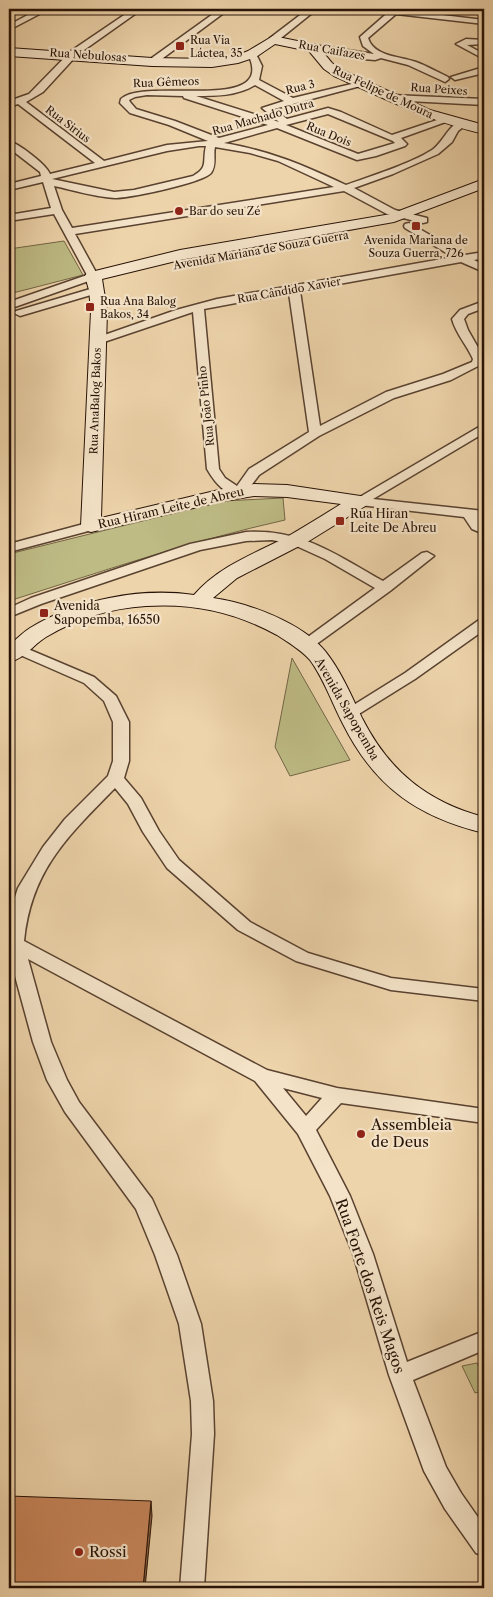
<svg xmlns="http://www.w3.org/2000/svg" width="493" height="1597" viewBox="0 0 493 1597" font-family="'Libre Caslon Text',serif">
<rect width="100%" height="100%" fill="#eed4ab"/>
<filter id="stains"><feTurbulence type="fractalNoise" baseFrequency=".004" numOctaves="4"/><feColorMatrix values="0 0 0 0 .2 0 0 0 0 .09 0 0 0 0 .02 0 0 0 .5 -.17"/></filter>
<radialGradient id="worn" r=".72"><stop offset=".6" stop-color="#630" stop-opacity="0"/><stop offset="1" stop-color="#630" stop-opacity=".3"/></radialGradient>
<path fill="#bebb85" stroke="#726646" d="M64 241 83 275 9 294V249Z
M283 498 285 520C191 541 100 572 9 601V554L223 501Z
M292 658 350 760 290 776 275 747Z
M477 1363 484 1378V1391L475 1393 462 1366Z"/>
<g fill="none" stroke-linecap="round" stroke-linejoin="round">
<g stroke="#594230" stroke-width="3">
<path id="street" d="M39 9H49L9 30V25Z
M133 9H142L77 55 43 92 26 102 104 161 167 145 208 141 169 125 130 113 120 103 121 99C144 76 278 115 248 54L249 52H255L262 66 259 80 293 98 364 81V85L274 109 287 119 328 108 341 112 392 135 446 117 451 120 401 138 407 144 405 146 376 156 357 160 277 128 224 143C271 151 303 165 346 185 371 176 410 164 432 150 444 142 451 119 465 122L467 124 458 131 452 142 438 154 393 174 354 188 395 210 427 218V222L423 223 387 214 344 191 75 234 98 276 97 278 9 309V302L87 275 54 214 9 221V215L51 208 43 182 9 190V184L41 176 40 172 9 148V141C19 144 46 164 50 174L95 163 18 104 9 107V101L29 94 71 51ZM255 85 284 101 262 108 279 122 196 96C216 96 237 96 255 85ZM147 95 183 96 184 98 268 125 219 138 175 121 136 109 130 102 129 100 135 97ZM328 114 393 141 395 143 358 154 286 125ZM199 146H206C202 162 209 167 193 176L134 190 114 192 52 179 167 151ZM215 147 250 153 278 161 334 187 72 228 62 210 54 186C73 190 95 197 115 198 130 198 202 183 211 173 217 165 213 155 215 147Z
M220 9H229L155 64H149V60Z
M308 9H317L276 42H270V38Z
M392 9 484 20V24L396 14 368 38C374 57 400 56 416 62 427 66 437 72 448 77L449 79 445 82 408 65 381 58 375 60 363 59 313 51 309 48 313 45 374 54 363 46 360 37Z
M466 39 484 40V44L467 45 484 54V59L456 44Z
M484 67V73L455 80 451 77Z
M392 95 484 99V105L389 100V96Z
M409 223 465 255 484 252V258L474 260 484 265V272L461 262 300 291 320 426 386 392 443 374 472 362 473 359C467 345 456 334 452 319L460 310 484 301V308L468 314 464 319 468 330 484 358 482 364 451 380 394 398 319 436 259 475 244 495C227 499 214 481 207 469L193 312 101 343 97 344 91 341 93 339 176 310 217 299 453 257 405 228 404 226 405 224ZM289 293 309 432 249 469 237 486 225 478 219 469 204 309Z
M97 287 101 288 102 290 101 292 20 316 14 313 16 311Z
M484 424V433L373 499 484 511V519L479 518 484 525V534L472 529 464 517 360 505 353 501Z
M91 522 98 526 96 529 9 552V544Z
M246 532C303 529 336 555 383 581L422 553 427 552 434 556 390 591 311 648H301L299 645 301 642 375 588 325 559 292 544 272 540 246 541 200 550 41 604 9 617V608L31 598 190 544Z
M484 619V630L415 679 354 717H344L341 714 344 711 405 673 479 620Z
M16 644 94 677 116 696 129 722V761L124 778 141 798 159 831 179 860 250 922 308 953 391 978 484 989V1001L391 990 296 961 238 930 167 868 143 832 128 804 115 788C68 836 31 870 24 941L267 1070 337 1088 484 1109V1123L341 1103 316 1130 350 1196 373 1254 407 1362 484 1331V1350L413 1380 446 1467 461 1493 484 1526V1556L476 1553 445 1509 424 1471 389 1375 353 1254 330 1196 298 1134 255 1081 28 959 51 1042 67 1080 79 1102 152 1199 177 1255 201 1324 213 1401 214 1434 204 1588H180L192 1434 191 1401 179 1324 155 1255 136 1209 65 1112 47 1080 33 1042 9 954V916L18 888 43 847 65 819 108 776 113 761V722L104 701 84 683 11 651 9 648 11 645ZM283 1088 322 1098 306 1116Z"/>
</g>
<g stroke="#271207" stroke-width="2">
<path id="secondary" d="M273 36 317 45 332 63 342 70 430 110 484 125V134C431 122 383 98 334 76L324 69 309 51 275 44 256 57 238 63 212 67 152 66 9 56V48L152 58 212 59 236 56 248 51Z
M484 179V188L394 222 180 260 102 279 107 311 101 518 223 489 254 484 287 485 367 497 370 501 367 505 309 541 237 578 213 598C249 603 302 623 325 651 341 671 351 695 362 718 389 771 427 802 484 817V833C417 817 374 786 343 724 332 703 324 679 310 660 301 650 288 642 277 635 235 612 194 603 146 606 111 608 76 619 46 637 33 645 24 659 9 662V645C16 640 22 633 30 628 76 600 140 587 194 595 218 567 253 554 285 538 304 527 322 516 341 504L287 497 254 496 223 501 91 532 84 530 81 526 91 311 89 290 85 276 87 273 180 250 391 214Z"/>
</g>
<use href="#street" fill="#f4e3c8" fill-rule="evenodd"/>
<use href="#secondary" fill="#f4e3c8" fill-rule="evenodd"/>
</g>
<path fill="#8c5e40" stroke="#271207" d="M151 1501 152 1516 145 1588H143Z"/>
<path fill="#c8865b" stroke="#271207" d="M9 1496 151 1501 143 1588H9Z"/>
<g fill="#8f2418" stroke="#f4e3c8" stroke-width="2">
<rect x="175" y="41" width="10" height="10" rx="2.5"/>
<circle cx="179" cy="211" r="5"/>
<rect x="411" y="221" width="10" height="10" rx="2.5"/>
<rect x="85" y="302" width="10" height="10" rx="2.5"/>
<rect x="335" y="516" width="10" height="10" rx="2.5"/>
<rect x="39" y="608" width="10" height="10" rx="2.5"/>
<circle cx="361" cy="1134" r="5"/>
<circle cx="79" cy="1552" r="5"/>
</g>
<g text-anchor="middle" stroke-width="4.5" stroke-linejoin="round" paint-order="stroke">
<g font-size="11" fill="#271207" stroke="#f4e3c8" text-anchor="start">
<text x="190" y="44">Rua Via<tspan x="190" dy="13">Láctea, 35</tspan></text>
<text x="189" y="215">Bar do seu Zé</text>
<text x="416" y="244" text-anchor="middle">Avenida Mariana de<tspan x="416" dy="13">Souza Guerra, 726</tspan></text>
<text x="100" y="305">Rua Ana Balog<tspan x="100" dy="13">Bakos, 34</tspan></text>
</g>
<g font-size="11" fill="#271207" stroke="#f4e3c8">
<text transform="translate(332 50) rotate(10)" y="4">Rua Caifazes</text>
<text transform="translate(88 55) rotate(4)" y="4">Rua Nebulosas</text>
<text transform="translate(166 82) rotate(-2)" y="4">Rua Gêmeos</text>
<text transform="translate(300 87) rotate(-14)" y="4">Rua 3</text>
<text transform="translate(439 89) rotate(4)" y="4">Rua Peixes</text>
<text transform="translate(383 92) rotate(25)" y="4">Rua Felipe de Moura</text>
<text transform="translate(263 117) rotate(-16)" y="4">Rua Machado Dutra</text>
<text transform="translate(68 124) rotate(37)" y="4">Rua Sirius</text>
<text transform="translate(329 134) rotate(22)" y="4">Rua Dois</text>
<text transform="translate(261 250) rotate(-10)" y="4">Avenida Mariana de Souza Guerra</text>
<text transform="translate(289 290) rotate(-10)" y="4">Rua Cândido Xavier</text>
<text transform="translate(95 401) rotate(-88)" y="4">Rua AnaBalog Bakos</text>
<text transform="translate(206 406) rotate(-96)" y="4">Rua João Pinho</text>
</g>
<g font-size="12" fill="#271207" stroke="#f4e3c8">
<text transform="translate(171 508) rotate(-13)" y="4">Rua Hiram Leite de Abreu</text>
<text transform="translate(347 709) rotate(60)" y="4">Avenida Sapopemba</text>
</g>
<g font-size="12" fill="#271207" stroke="#f4e3c8" text-anchor="start">
<text x="350" y="518">Rua Hiran<tspan x="350" dy="14">Leite De Abreu</tspan></text>
<text x="54" y="610">Avenida<tspan x="54" dy="14">Sapopemba, 16550</tspan></text>
</g>
<g font-size="15" fill="#271207" stroke="#f4e3c8" text-anchor="start">
<text x="371" y="1130">Assembleia<tspan x="371" dy="17">de Deus</tspan></text>
<text x="89" y="1557">Rossi</text>
</g>
<g font-size="15" fill="#271207" stroke="#f4e3c8">
<text transform="translate(370 1286) rotate(71)" y="5">Rua Forte dos Reis Magos</text>
</g>
</g>
<rect width="493" height="1597" fill="none" stroke="#eed4ab" stroke-width="30"/>
<rect x="10" y="10" width="473" height="1577" fill="none" stroke="#271207" stroke-width="2.5"/>
<rect x="15" y="15" width="463" height="1567" fill="none" stroke="#271207"/>
<rect width="100%" height="100%" filter="url(#stains)"/>
<rect width="100%" height="100%" fill="url(#worn)"/>
</svg>
